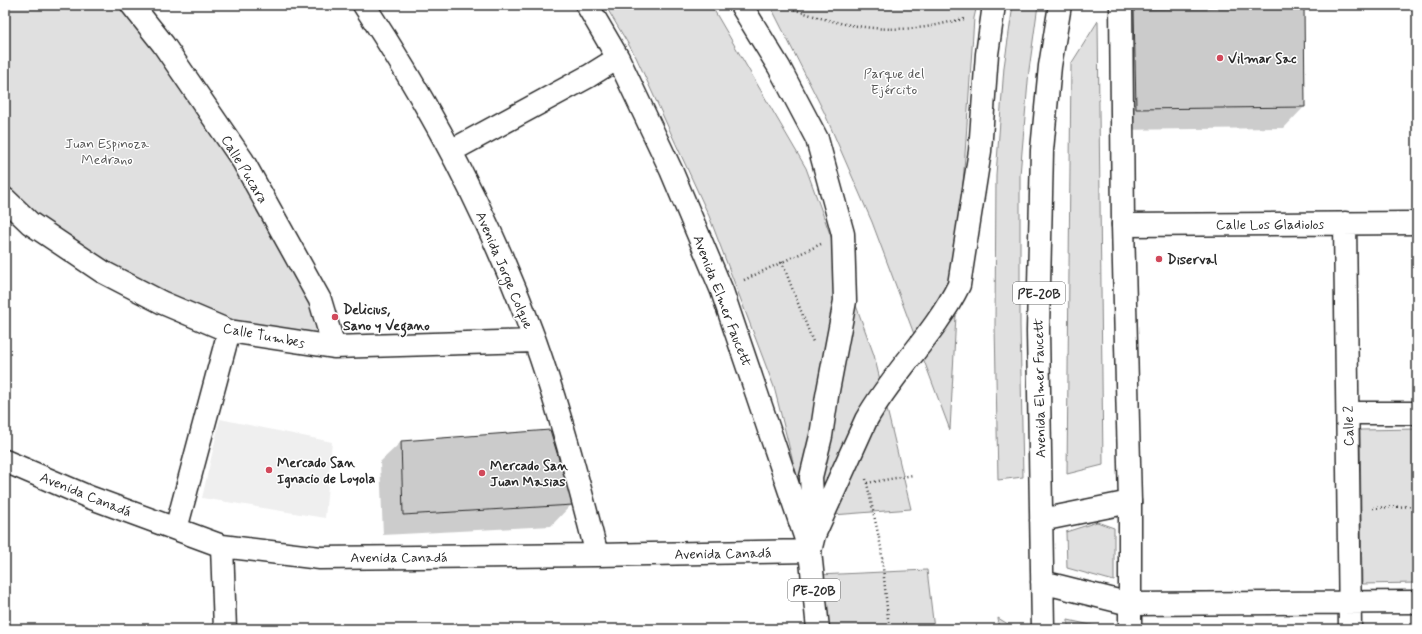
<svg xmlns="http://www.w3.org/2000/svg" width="1422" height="634" viewBox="0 0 1422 634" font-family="Mynerve,sans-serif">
<rect width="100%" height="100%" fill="#fff"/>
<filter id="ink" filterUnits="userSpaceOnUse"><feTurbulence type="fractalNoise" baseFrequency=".025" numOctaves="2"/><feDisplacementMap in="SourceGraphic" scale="8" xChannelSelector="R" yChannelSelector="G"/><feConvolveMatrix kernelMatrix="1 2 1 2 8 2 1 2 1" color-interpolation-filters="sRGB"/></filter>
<g filter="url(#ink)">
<path fill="#efefef" d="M220 419 332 442 325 518 202 498Z"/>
<path fill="#e0e0e0" stroke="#868686" d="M5 5H124L238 164 315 303 324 344 216 327 100 281 5 196Z
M605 5H711L806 168 874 355 911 509 807 517 774 387 709 216 636 57Z
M770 5H977L974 18 962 200 950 430 872 222 824 112Z
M1013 5H1038L1029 70 1020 175V325L1023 477 998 480 995 325 996 175 1004 67Z
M1098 21 1103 465 1067 474 1071 64Z
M1417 429V583L1362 584 1360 430Z
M1097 522 1114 528V581L1067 568 1066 532Z
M927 570 934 629H825L818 575Z
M998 618 1016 629H999Z
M1068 620 1109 629H1068Z"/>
<path fill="#0003" d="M1135 10 1304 107 1284 128 1115 130 1114 30Z
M401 442 571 505 551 526 383 535 380 462Z"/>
<path fill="#cbcbcb" stroke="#2b2b2b" d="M1304 7 1305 107 1136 109 1134 9Z
M550 430 573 505 403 515 401 441Z"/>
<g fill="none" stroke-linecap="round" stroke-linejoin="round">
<g stroke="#2b2b2b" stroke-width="25">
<path id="minor" d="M132 5 163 44 243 161 320 300 334 347
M364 5C433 110 492 222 535 341 560 411 579 483 597 555
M451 151 589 76 618 58
M5 199 30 223 103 272 163 303 229 331 334 347 535 341
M1345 223 1350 629
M1123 225 1417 223
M1348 413H1417
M5 461 89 497 222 546 320 558 597 555 810 551 722 291 671 170 618 58 587 5
M176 529 229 331
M222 546 225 629
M1130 604 1417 602"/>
</g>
<g stroke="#2b2b2b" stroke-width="25">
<path id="major" d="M1121 5 1123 225 1130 502V629"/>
</g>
<g stroke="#2b2b2b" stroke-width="25">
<path id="highway" d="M741 5 779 67 817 139 843 234 845 301 827 396 821 436 811 477 814 531
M1041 520 1130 502
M1042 582 1130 604
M818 629 810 551 814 535 866 420C893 372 935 334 959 285L980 151 987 54 994 5
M1043 629 1038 331 1042 150 1050 66 1060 5"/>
</g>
<path stroke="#2b2b2b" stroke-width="2.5" stroke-dasharray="1 3" stroke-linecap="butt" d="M783 5C831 24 874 33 926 27 939 25 952 21 965 19
M782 262 813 342
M744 280 821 244
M866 479 881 547 889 629
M867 483 913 475
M1373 508 1414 506"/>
<use href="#minor" stroke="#fff" stroke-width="22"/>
<use href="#major" stroke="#fff" stroke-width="22"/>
<use href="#highway" stroke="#fff" stroke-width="22"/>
</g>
</g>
<g fill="#d1495b" stroke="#fff" stroke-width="1.5">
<circle cx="1220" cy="58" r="4"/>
<circle cx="1159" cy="259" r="4"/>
<circle cx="335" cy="317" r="4"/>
<circle cx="269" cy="470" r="4"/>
<circle cx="482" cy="473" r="4"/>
</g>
<g text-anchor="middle" stroke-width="3" stroke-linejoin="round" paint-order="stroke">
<g fill="#fff" stroke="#6b6b6b" stroke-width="1">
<rect x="1013" y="282" width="52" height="22" rx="3"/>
<rect x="788" y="579" width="52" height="22" rx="3"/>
</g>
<g font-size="13" font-weight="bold" fill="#2b2b2b">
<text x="1039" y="298">PE-20B</text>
<text x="814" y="595">PE-20B</text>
</g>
<g font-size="14" font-weight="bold" fill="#2b2b2b" stroke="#fff" text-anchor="start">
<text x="1228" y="63">Vilmar Sac</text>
<text x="1167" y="264">Diserval</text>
<text x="343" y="314">Delicius,<tspan x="343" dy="16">Sano y Vegano</tspan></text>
<text x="277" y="467">Mercado San<tspan x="277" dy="16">Ignacio de Loyola</tspan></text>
<text x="490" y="470">Mercado San<tspan x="490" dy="16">Juan Masias</tspan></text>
</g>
<g font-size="14" fill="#585858" stroke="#fff">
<text x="894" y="78">Parque del<tspan x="894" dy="16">Ejército</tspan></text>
<text x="107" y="148">Juan Espinoza<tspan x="107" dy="16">Medrano</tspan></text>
</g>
<g font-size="14" fill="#2b2b2b" stroke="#fff">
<text transform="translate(245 169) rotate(59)" y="5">Calle Pucara</text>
<text x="1270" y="229">Calle Los Gladiolos</text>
<text transform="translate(505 270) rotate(67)" y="5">Avenida Jorge Colque</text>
<text transform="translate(723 301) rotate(69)" y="5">Avenida Elmer Faucett</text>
<text transform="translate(264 335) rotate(11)" y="5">Calle Tumbes</text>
<text transform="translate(1039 388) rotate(-91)" y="5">Avenida Elmer Faucett</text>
<text transform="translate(1348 426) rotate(-91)" y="5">Calle 2</text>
<text transform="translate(86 494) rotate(22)" y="5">Avenida Canadá</text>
<text transform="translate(723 553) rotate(-1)" y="5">Avenida Canadá</text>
<text x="399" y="562">Avenida Canadá</text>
</g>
</g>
<rect width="1422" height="634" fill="none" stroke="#fff" stroke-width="20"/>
<rect x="10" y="10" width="1402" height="614" fill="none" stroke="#2b2b2b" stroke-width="1.5" filter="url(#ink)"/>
</svg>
